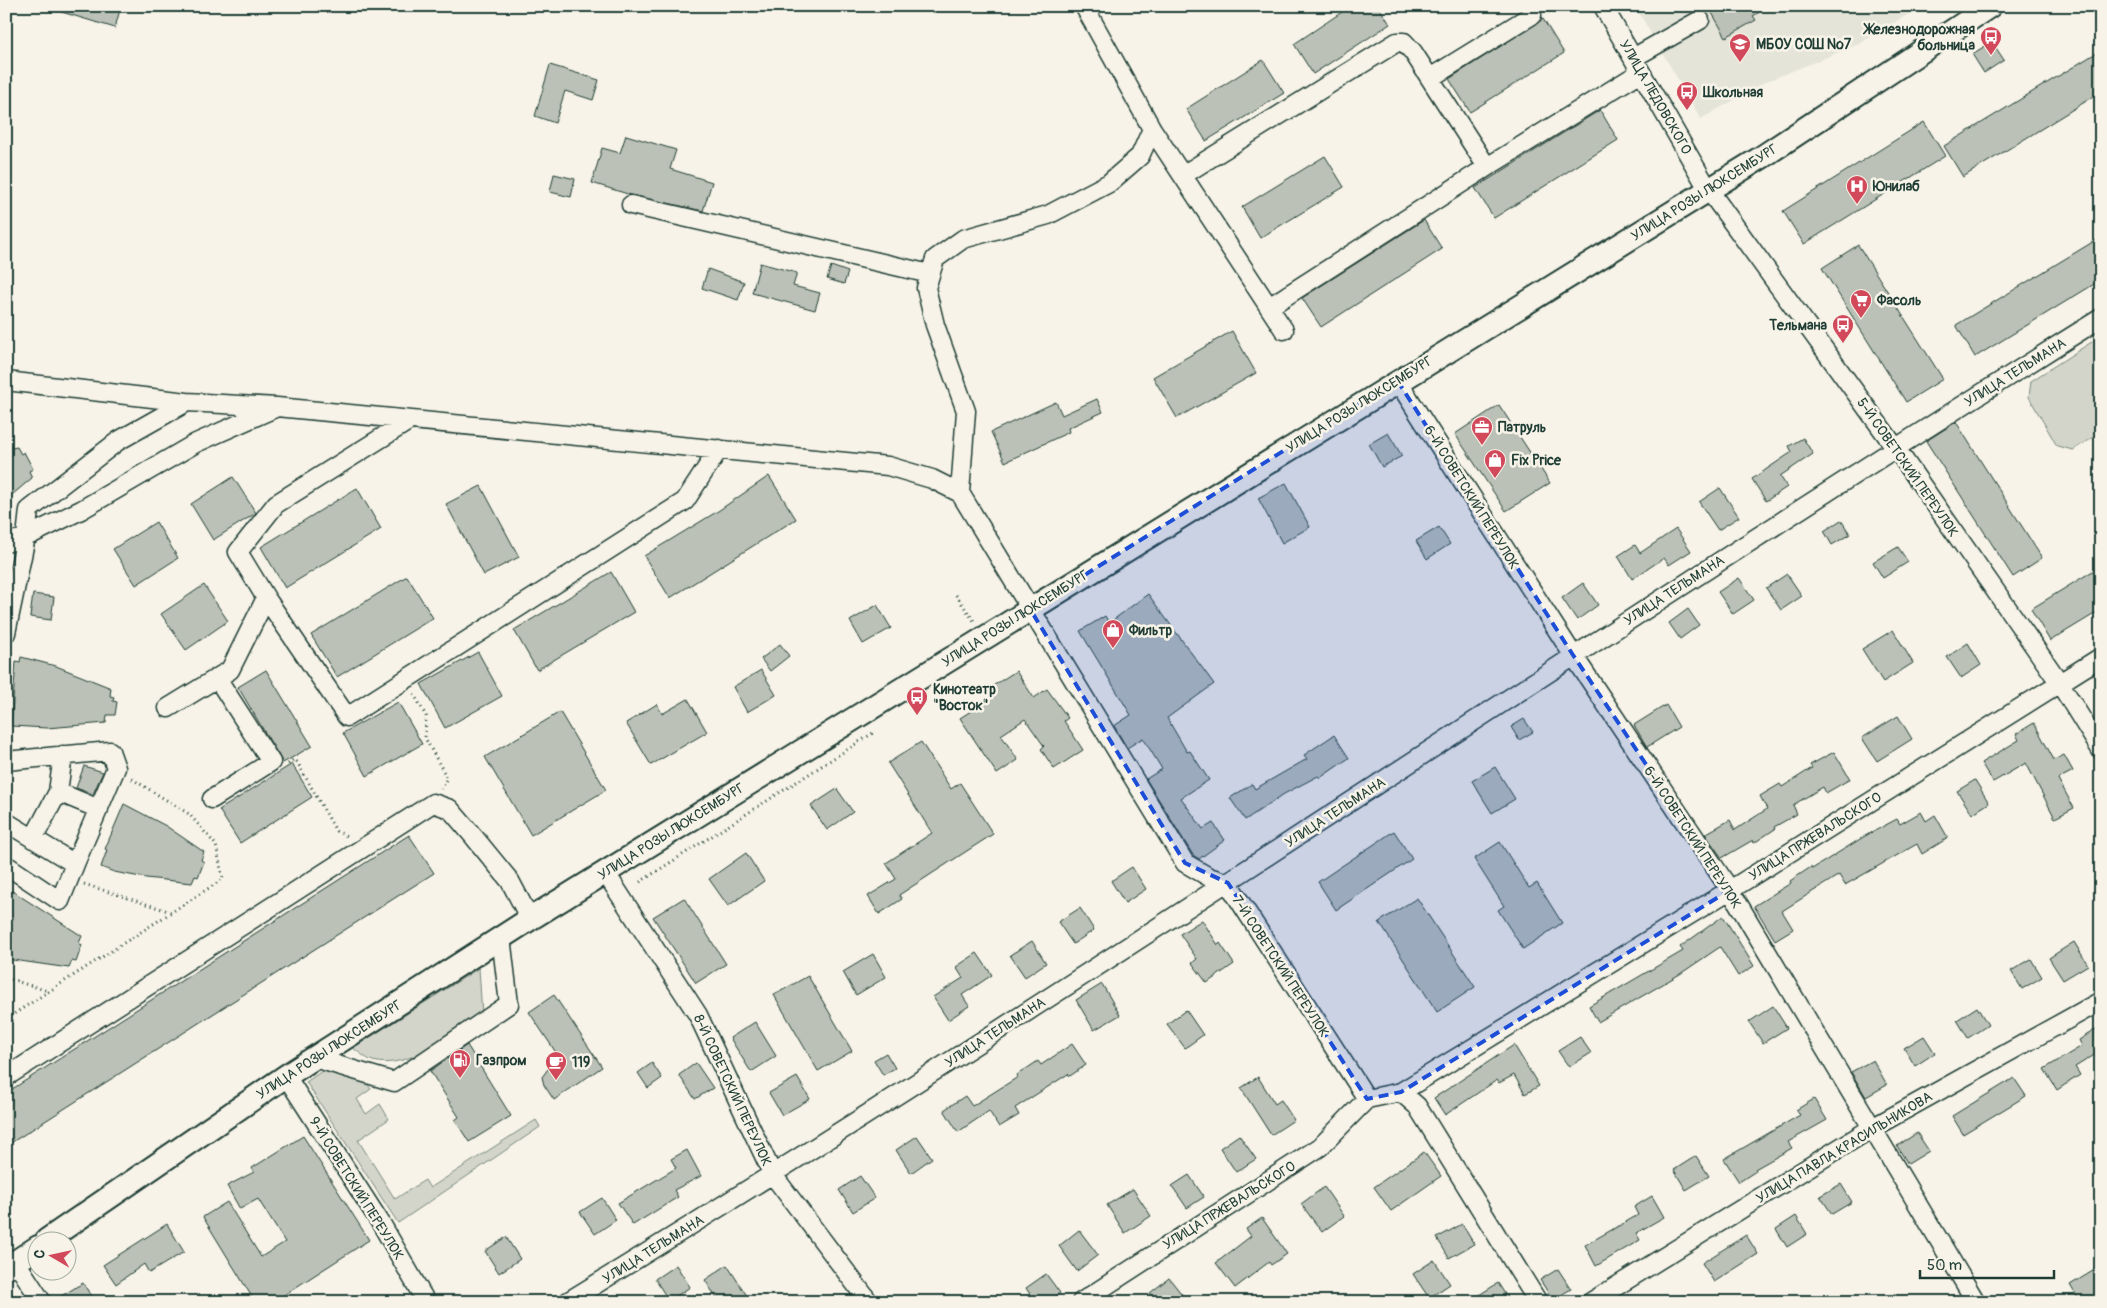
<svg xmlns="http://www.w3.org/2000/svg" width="2107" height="1308" viewBox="0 0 2107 1308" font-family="Pangolin,sans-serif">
<rect width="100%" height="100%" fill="#f7f3e8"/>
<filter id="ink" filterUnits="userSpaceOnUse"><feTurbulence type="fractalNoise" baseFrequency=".02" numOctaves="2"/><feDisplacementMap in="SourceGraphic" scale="10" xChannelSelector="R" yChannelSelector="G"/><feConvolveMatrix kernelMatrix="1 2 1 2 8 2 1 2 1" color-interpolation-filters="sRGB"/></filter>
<g filter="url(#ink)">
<path fill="#e5e4d9" d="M1635 6H1922L1859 44 1765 82 1701 119Z"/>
<path fill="#d3d5ca" stroke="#79897f" d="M2101 336V432L2073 450 2057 446 2029 397 2031 381Z
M479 968 482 1015C454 1032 408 1071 373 1061 366 1059 359 1052 353 1048Z
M322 1071C342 1072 359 1071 371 1089L357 1099 366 1114 380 1104 389 1119 358 1140 395 1199 425 1180 430 1188 536 1120 540 1127 398 1223 306 1082Z"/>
<path fill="#bbc1b6" stroke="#1f3d34" d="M55 6H121L115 28 55 10Z
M1351 6H1378L1390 24 1313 74 1294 44Z
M1708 6H1769L1753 16 1756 20 1726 37Z
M1543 19 1564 53 1470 112 1449 79Z
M1992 42 2004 60 1984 73 1972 54Z
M2101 50V92L1963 177 1944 146Z
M1263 60 1284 93 1206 141 1186 109Z
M550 65 599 80 593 100 565 91 555 123 535 116Z
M1600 110 1618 140 1494 218 1475 188Z
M1924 122 1945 156 1804 244 1783 211Z
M626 135 676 150 670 169 712 182 703 211 631 195 592 183 602 148 620 153Z
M1325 156 1344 187 1260 238 1242 207Z
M554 174 575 179 571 197 550 192Z
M1424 220 1442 249 1321 327 1302 298Z
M2101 237V280L1975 357 1956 325Z
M1858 245 1943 379 1906 402 1822 268Z
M760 263 797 273 793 286 820 293 815 310 752 293Z
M831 266 848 272 844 284 827 279Z
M708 269 744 282 738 300 702 288Z
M1232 331 1256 373 1177 418 1153 377Z
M1097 399 1103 412 1068 428 1069 432 1005 462 991 432 1056 402 1062 415Z
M1499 405 1550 483 1506 511 1455 434Z
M1956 422 2042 558 2013 577 1926 441Z
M1388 433 1402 456 1382 467 1369 444Z
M1803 438 1813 454 1780 476 1787 487 1766 501 1752 479 1792 452 1789 446Z
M17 447 21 454 24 452 33 469 29 471 32 478 6 500V449Z
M769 476 796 519 670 598 644 556 718 511Z
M233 477 256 513 213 540 191 504Z
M1286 483 1310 527 1282 543 1258 498Z
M481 486 519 557 484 575 446 504Z
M357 488 381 529 285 588 261 547Z
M1720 488 1739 517 1718 530 1699 502Z
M1841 520 1850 534 1832 545 1824 531Z
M156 522 178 558 136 585 113 549Z
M1439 527 1450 544 1427 559 1416 541Z
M1676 529 1691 551 1669 565 1664 558 1632 579 1618 556 1635 545 1640 553Z
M1898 547 1908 562 1883 578 1873 562Z
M2101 566V610L2050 641 2031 609Z
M611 572 634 612 537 670 514 630Z
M1787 574 1802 596 1781 610 1766 588Z
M407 576 433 618 337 677 311 635Z
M1739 578 1754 600 1733 614 1718 592Z
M1583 583 1598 605 1577 620 1562 598Z
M204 585 228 621 186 650 161 614Z
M33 594 54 597 51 620 30 617Z
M1148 594 1214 684 1167 718 1187 752 1190 751 1209 780 1181 798 1203 829 1213 823 1225 840 1199 859 1193 855 1146 779 1162 769 1143 738 1127 748 1114 726 1131 715 1080 631 1105 616 1109 623Z
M877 605 891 628 863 644 850 621Z
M1688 609 1699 625 1680 639 1669 623Z
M1893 630 1913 663 1883 682 1862 649Z
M1968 643 1981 665 1961 678 1947 657Z
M780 644 789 656 770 671 761 659Z
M478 652 502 696 445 728 421 684Z
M21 657 56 666 111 688 110 696 114 697 113 701 117 702 115 715H107L106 723 47 728 11 726 16 661 20 662Z
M266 670 312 746 283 763 238 687Z
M761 670 776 695 747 712 733 687Z
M1016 671 1034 698 1047 689 1068 718 1064 721 1083 750 1054 769 1041 749 1044 746 1025 719 1001 735 1018 760 997 774 960 718 993 697 988 689Z
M688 699 707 732 651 765 626 723 657 704 662 714Z
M398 702 422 744 367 776 343 733Z
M1666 705 1679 727 1647 747 1634 725Z
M560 712 606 790 531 835 485 757Z
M1898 716 1912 739 1877 761 1862 738Z
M1524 719 1533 732 1519 740 1511 727Z
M2034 723 2054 760 2064 755 2073 771 2058 779 2074 808 2055 818 2026 763 1993 782 1981 763 2019 740 2016 734Z
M1334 735 1349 758 1320 778 1318 776 1284 794 1245 820 1230 798 1252 784 1255 789 1307 759 1304 755Z
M921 742 951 789 960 783 993 834 899 895 902 899 879 914 868 896 896 879 886 863 932 833 888 763Z
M1834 752 1850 779 1826 793 1823 787 1793 805 1797 814 1774 827 1775 829 1754 843 1753 840 1722 858 1705 834 1730 820 1735 830 1767 809 1760 796 1780 784 1782 787 1812 768 1810 765Z
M292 764 312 797 240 843 219 810Z
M84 766 103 772 93 794 76 788Z
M1495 767 1515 799 1492 813 1472 781Z
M1975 780 1989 803 1972 814 1957 791Z
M837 789 853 812 827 830 811 806Z
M124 804 166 826 204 852 201 860 204 862 198 877 195 876 192 883 146 878 114 872 101 867 107 850 105 849Z
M1921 812 1926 821 1935 815 1948 838 1922 854 1917 844 1845 885 1839 875 1782 911 1793 929 1775 940 1754 906 1791 883 1790 881 1811 867 1812 869 1865 836 1897 819 1900 824Z
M1394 831 1412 859 1336 910 1318 882Z
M409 835 434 873 6 1146V1093Z
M1500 842 1529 888 1537 883 1562 923 1523 949 1498 910 1504 906 1474 859Z
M746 853 764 881 728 906 709 879Z
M1132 867 1146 889 1125 903 1111 881Z
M6 887 82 936 79 943 82 945 76 962 72 961 69 968 6 959Z
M684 898 726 964 696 983 653 917Z
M1417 898 1475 987 1437 1012 1379 922Z
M1080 908 1094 930 1073 944 1058 922Z
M1723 916 1754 966 1738 976 1720 947 1680 974 1598 1022 1589 1006 1683 951 1680 947Z
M1202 920 1218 945 1220 943 1234 964 1207 983 1192 963 1197 959 1180 934Z
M1032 941 1046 963 1025 977 1010 955Z
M2074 942 2088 965 2063 980 2049 958Z
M977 953 992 975 962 995 969 1006 948 1020 933 997 963 978 956 967Z
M873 954 886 977 856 995 843 972Z
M2031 959 2042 977 2022 989 2011 971Z
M808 976 852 1051 818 1071 774 995Z
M1102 984 1120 1015 1094 1030 1076 1000Z
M554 995 602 1067 554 1100 544 1085 542 1077 548 1069 561 1060 529 1012Z
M1773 1006 1787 1028 1763 1043 1749 1022Z
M1977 1007 1988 1025 1968 1038 1957 1020Z
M1186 1010 1203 1035 1185 1048 1167 1024Z
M755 1022 776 1056 751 1072 730 1038Z
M2101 1026V1051L2075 1067 2080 1075 2057 1090 2044 1069 2082 1046 2079 1040Z
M1924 1036 1935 1053 1915 1066 1904 1048Z
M1580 1037 1591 1053 1569 1067 1558 1051Z
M1072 1044 1086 1065 1070 1076 1068 1074 1015 1108 1019 1115 999 1127 989 1111 958 1132 944 1110 965 1096 972 1106 1018 1077 1017 1075 1038 1061 1041 1065Z
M467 1045 511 1116 469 1142 455 1120 459 1117 430 1071Z
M1514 1045 1539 1086 1525 1094 1514 1075 1499 1083 1497 1080 1445 1115 1434 1098Z
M886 1053 895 1068 883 1075 874 1060Z
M1873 1060 1887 1085 1866 1097 1851 1072Z
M652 1063 662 1078 648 1088 638 1073Z
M696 1063 713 1088 695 1099 679 1075Z
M797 1077 810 1099 782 1115 769 1093Z
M1258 1077 1275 1104 1281 1100 1294 1120 1271 1135 1241 1088Z
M2014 1078 2026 1096 1963 1134 1952 1116Z
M1814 1099 1827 1120 1788 1142 1792 1148 1755 1169 1756 1171 1739 1182 1724 1159 1800 1115 1796 1110Z
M1917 1133 1929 1151 1908 1164 1897 1146Z
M1239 1135 1256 1159 1236 1172 1220 1148Z
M303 1136 369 1240 273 1302H255L203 1217 227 1202 261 1257 285 1242 258 1199 240 1209 227 1186 254 1172 252 1168Z
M917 1136 932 1158 911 1173 896 1150Z
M687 1150 701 1176 674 1190 678 1197 633 1225 618 1203 676 1168 671 1159Z
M1424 1152 1441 1176 1391 1211 1374 1187Z
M1696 1156 1709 1176 1686 1190 1674 1170Z
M1189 1175 1204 1197 1187 1208 1172 1186Z
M860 1176 875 1198 853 1212 839 1190Z
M1841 1184 1852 1202 1832 1214 1820 1196Z
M1324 1187 1344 1216 1322 1232 1301 1204Z
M1133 1189 1151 1216 1125 1233 1107 1205Z
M1652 1196 1664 1217 1636 1233 1640 1240 1596 1266 1585 1245 1638 1215 1634 1207Z
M602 1198 616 1220 595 1234 580 1212Z
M1796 1216 1807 1234 1787 1247 1776 1229Z
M1262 1218 1287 1254 1271 1265 1269 1262 1235 1288 1216 1263 1251 1236 1246 1229Z
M167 1224 184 1252 149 1273 144 1264 116 1284 103 1265Z
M1462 1224 1474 1244 1449 1258 1437 1238Z
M1079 1230 1098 1255 1077 1271 1059 1246Z
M1746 1235 1758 1254 1714 1282 1702 1263Z
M506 1237 520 1259 499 1273 485 1251Z
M1434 1260 1450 1284 1429 1298 1413 1274Z
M676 1265 690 1287 669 1301 655 1279Z
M727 1265 751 1302H719L705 1280Z
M2101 1266V1296L2092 1302H2080L2070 1285Z
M1558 1269 1571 1289 1553 1300 1540 1280Z
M1046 1274 1060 1293 1047 1302H1035L1026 1288Z
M1169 1278 1188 1302H1157L1150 1293Z
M83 1283 95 1302H53V1301Z
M1498 1283 1510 1302H1468Z"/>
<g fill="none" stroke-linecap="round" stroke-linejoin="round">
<g stroke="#1f3d34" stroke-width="21">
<path id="minor" d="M1084 6 1152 129 1284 330
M1603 6 1708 189 1895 447 2059 682 2101 750
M1633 58 1700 20
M1430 78 1532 15
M1152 129 1140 156 1109 183 1048 215 963 239 935 259 926 288 935 325 966 411 960 493 1185 863 1209 877 1228 883 1367 1099 1401 1092 1417 1106 1538 1302
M1183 175 1397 42H1404L1413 52 1487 167
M631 205 930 274
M1269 307 1487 167 1641 72
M1397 380 1573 655 1730 890 1976 1302
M6 381 187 402 277 407 888 466 932 479 960 493
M6 543 26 537 29 510 118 441 187 402
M266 598 238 552 276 504 410 420
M6 633 26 537 81 510 196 443 275 408
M168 708 230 670 266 598 347 717 685 501 719 449
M6 761 110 751 116 768 75 864 6 822
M58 792 99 809
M212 799 271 762 217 678
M33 839 58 792 63 755
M6 865 60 901 75 864
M605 872 698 1015 773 1175 869 1302
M314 1058 394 1082 509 1004 501 937
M286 1076 382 1225 426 1302
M6 1077 433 803 450 809 474 837 510 881 530 919
M1401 1092 1730 890 2101 657
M16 1262 42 1302
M567 1302C1085 984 1586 641 2101 318
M1081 1302 1320 1147 1367 1099
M1591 1302 1872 1128 2101 1001"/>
</g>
<g stroke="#1f3d34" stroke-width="26">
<path id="major" d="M47 1240 286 1076 530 919 1762 157 1990 6
M6 1268 38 1247"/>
</g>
<path stroke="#1f3d34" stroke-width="3" stroke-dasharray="1 4" stroke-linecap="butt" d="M956 595 974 621
M414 694 426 716 425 738 447 778 441 789
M288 764 293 760 297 762 336 831 349 837
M640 882 873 733
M84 884 171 912
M6 978 48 991
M6 1019 223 879 216 845 189 814 129 777"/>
<use href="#minor" stroke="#f7f3e8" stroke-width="18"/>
<use href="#major" stroke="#f7f3e8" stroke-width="22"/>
</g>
</g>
<path fill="#1d4ed8" fill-opacity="0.2" stroke="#1d4ed8" stroke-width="4" stroke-dasharray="10 6" stroke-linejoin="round" d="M1397 380 1573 655 1730 890 1401 1092 1367 1099 1228 883 1185 863 1030 609Z"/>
<defs>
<g id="bus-pin" transform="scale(1.125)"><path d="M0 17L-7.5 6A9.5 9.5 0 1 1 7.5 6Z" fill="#d1495b" stroke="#f7f3e8"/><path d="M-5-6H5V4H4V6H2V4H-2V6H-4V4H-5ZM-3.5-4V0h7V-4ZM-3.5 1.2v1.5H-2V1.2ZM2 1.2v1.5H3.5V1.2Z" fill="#fff"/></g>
<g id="school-pin" transform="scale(1.125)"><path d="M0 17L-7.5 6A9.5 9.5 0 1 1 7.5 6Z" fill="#d1495b" stroke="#f7f3e8"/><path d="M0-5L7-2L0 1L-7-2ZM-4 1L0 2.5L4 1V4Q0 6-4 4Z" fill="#fff"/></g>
<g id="hospital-pin" transform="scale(1.125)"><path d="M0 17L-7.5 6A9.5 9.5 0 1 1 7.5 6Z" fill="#d1495b" stroke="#f7f3e8"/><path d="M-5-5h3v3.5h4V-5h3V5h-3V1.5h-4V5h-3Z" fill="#fff"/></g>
<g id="supermarket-pin" transform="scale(1.125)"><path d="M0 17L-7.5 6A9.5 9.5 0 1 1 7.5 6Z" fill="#d1495b" stroke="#f7f3e8"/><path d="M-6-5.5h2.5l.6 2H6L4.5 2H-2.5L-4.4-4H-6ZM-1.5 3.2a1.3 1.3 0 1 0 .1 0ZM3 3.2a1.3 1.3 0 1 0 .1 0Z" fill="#fff"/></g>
<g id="office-pin" transform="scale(1.125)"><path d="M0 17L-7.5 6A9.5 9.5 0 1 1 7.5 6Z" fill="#d1495b" stroke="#f7f3e8"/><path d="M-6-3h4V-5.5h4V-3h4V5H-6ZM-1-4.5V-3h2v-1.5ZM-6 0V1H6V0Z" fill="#fff"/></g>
<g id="shop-pin" transform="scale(1.125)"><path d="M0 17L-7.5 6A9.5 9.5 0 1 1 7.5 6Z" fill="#d1495b" stroke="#f7f3e8"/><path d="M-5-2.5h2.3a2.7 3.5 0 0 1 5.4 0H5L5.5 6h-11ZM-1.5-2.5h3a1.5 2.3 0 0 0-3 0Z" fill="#fff"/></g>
<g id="fuel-pin" transform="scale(1.125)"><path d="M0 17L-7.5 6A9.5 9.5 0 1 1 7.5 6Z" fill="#d1495b" stroke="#f7f3e8"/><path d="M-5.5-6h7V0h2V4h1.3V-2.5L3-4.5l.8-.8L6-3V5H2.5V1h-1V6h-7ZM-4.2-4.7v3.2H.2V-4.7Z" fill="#fff"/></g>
<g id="cafe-pin" transform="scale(1.125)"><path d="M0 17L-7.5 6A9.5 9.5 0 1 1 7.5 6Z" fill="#d1495b" stroke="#f7f3e8"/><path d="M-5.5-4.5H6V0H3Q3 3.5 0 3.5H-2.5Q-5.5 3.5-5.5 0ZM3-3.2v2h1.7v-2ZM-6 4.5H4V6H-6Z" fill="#fff"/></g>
</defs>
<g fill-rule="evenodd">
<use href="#bus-pin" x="1991" y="37"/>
<use href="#school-pin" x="1740" y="44"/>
<use href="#bus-pin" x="1687" y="92"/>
<use href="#hospital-pin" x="1857" y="186"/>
<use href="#supermarket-pin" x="1861" y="300"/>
<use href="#bus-pin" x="1843" y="325"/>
<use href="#office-pin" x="1482" y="427"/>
<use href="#shop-pin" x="1495" y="460"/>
<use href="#shop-pin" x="1113" y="630"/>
<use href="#bus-pin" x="917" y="697"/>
<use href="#fuel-pin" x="460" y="1060"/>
<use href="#cafe-pin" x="556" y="1062"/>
</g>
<g text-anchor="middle" stroke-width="5" stroke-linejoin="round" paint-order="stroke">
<g font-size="14" font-weight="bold" fill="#1f3d34" stroke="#f7f3e8" text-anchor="start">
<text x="1975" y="34" text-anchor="end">Железнодорожная<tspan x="1975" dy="16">больница</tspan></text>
<text x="1756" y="49">МБОУ СОШ №7</text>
<text x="1703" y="97">Школьная</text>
<text x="1873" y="191">Юнилаб</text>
<text x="1877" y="305">Фасоль</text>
<text x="1827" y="330" text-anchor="end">Тельмана</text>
<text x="1498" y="432">Патруль</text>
<text x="1511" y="465">Fix Price</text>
<text x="1129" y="635">Фильтр</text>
<text x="933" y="694">Кинотеатр<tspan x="933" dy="16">"Восток"</tspan></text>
<text x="476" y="1065">Газпром</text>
<text x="572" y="1067">119</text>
</g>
<g font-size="14" fill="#1f3d34" stroke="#f7f3e8">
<text transform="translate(1656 97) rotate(60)" y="5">УЛИЦА ЛЕДОВСКОГО</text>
<text transform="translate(1704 192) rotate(-32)" y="5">УЛИЦА РОЗЫ ЛЮКСЕМБУРГ</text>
<text transform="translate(2015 372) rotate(-32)" y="5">УЛИЦА ТЕЛЬМАНА</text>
<text transform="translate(1359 404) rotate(-32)" y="5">УЛИЦА РОЗЫ ЛЮКСЕМБУРГ</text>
<text transform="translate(1908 467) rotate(55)" y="5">5-Й СОВЕТСКИЙ ПЕРЕУЛОК</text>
<text transform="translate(1472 497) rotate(58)" y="5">6-Й СОВЕТСКИЙ ПЕРЕУЛОК</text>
<text transform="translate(1674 590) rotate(-33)" y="5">УЛИЦА ТЕЛЬМАНА</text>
<text transform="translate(1015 618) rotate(-32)" y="5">УЛИЦА РОЗЫ ЛЮКСЕМБУРГ</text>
<text transform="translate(1335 812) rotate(-33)" y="5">УЛИЦА ТЕЛЬМАНА</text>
<text transform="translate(671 831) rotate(-32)" y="5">УЛИЦА РОЗЫ ЛЮКСЕМБУРГ</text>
<text transform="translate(1815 836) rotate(-32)" y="5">УЛИЦА ПРЖЕВАЛЬСКОГО</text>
<text transform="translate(1693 837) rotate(57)" y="5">6-Й СОВЕТСКИЙ ПЕРЕУЛОК</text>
<text transform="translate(1281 966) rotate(57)" y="5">7-Й СОВЕТСКИЙ ПЕРЕУЛОК</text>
<text transform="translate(995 1032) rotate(-33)" y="5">УЛИЦА ТЕЛЬМАНА</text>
<text transform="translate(329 1049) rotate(-33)" y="5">УЛИЦА РОЗЫ ЛЮКСЕМБУРГ</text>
<text transform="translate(733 1090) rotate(65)" y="5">8-Й СОВЕТСКИЙ ПЕРЕУЛОК</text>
<text transform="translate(1844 1147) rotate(-31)" y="5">УЛИЦА ПАВЛА КРАСИЛЬНИКОВА</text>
<text transform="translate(357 1188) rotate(58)" y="5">9-Й СОВЕТСКИЙ ПЕРЕУЛОК</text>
<text transform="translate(1229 1205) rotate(-32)" y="5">УЛИЦА ПРЖЕВАЛЬСКОГО</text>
<text transform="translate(653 1249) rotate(-32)" y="5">УЛИЦА ТЕЛЬМАНА</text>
</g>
</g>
<rect width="2107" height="1308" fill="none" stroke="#f7f3e8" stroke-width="25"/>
<rect x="12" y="12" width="2082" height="1283" fill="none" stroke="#1f3d34" stroke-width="2" filter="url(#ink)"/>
<g transform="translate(52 1256) rotate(279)"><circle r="24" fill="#f7f3e8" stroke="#a1aaa0"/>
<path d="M0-4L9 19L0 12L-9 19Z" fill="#d1495b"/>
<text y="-8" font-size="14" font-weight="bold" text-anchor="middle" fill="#1f3d34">С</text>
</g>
<path d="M1920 1270v8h134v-8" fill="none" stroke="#1f3d34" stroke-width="2.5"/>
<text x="1927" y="1270" font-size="15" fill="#1f3d34" stroke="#f7f3e8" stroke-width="4" paint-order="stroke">50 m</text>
</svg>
